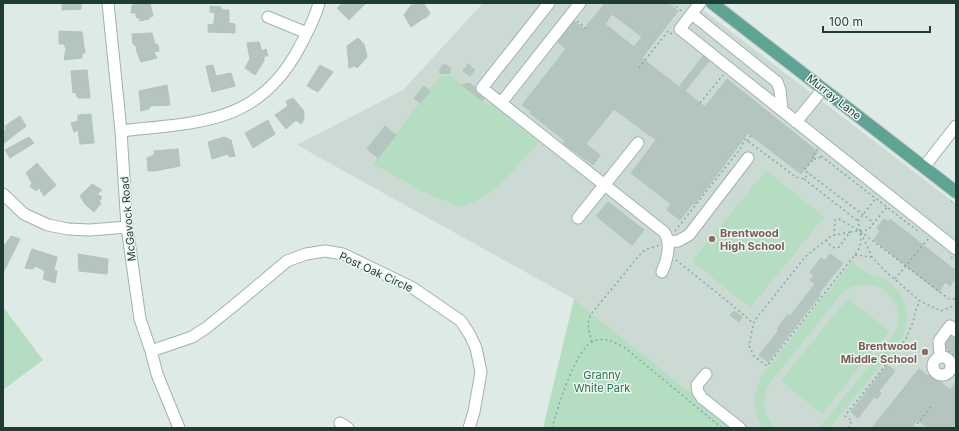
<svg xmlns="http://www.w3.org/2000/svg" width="959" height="431" viewBox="0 0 959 431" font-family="Inter,sans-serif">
<rect width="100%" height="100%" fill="#deeae5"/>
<path fill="#ccdad4" d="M483 3H694L956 204V428H735L574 299 297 145 403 90Z"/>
<path fill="#b5ddc2" d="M450 75 489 105 490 103 539 142C516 166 494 198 461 207L428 194 373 164 440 76Z
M766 170 824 217 750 308 692 261Z
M852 261C857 265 864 272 870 274 876 276 882 277 887 281 907 293 911 316 903 337L830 428H819L892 337C913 304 877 270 844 291L769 384C761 400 763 416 776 428H763C752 411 753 395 761 377Z
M848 298 889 331 822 414 781 381Z
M574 299 735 428H543Z
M3 307 43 360 3 390Z"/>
<path fill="#b3c5be" stroke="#b0c4bd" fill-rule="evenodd" d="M62 3H81V9L62 10Z
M134 3H150L153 16 150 17 149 19 140 21 139 18 136 17V13H131L132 5H134Z
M343 3H366L349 20 337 8Z
M605 3H668L678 11 642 58 679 87 703 56 709 61 685 91 705 107 727 79 818 152 801 174 748 133 695 204 693 203 680 220 667 210 671 204 631 173 656 140 614 109 586 144 600 155 593 165 563 143 565 141 530 113 531 111 522 105 566 49 558 42 574 21 584 29ZM612 14 642 37 634 47 605 24Z
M424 4 430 13 426 18H424L411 27 404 15 411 5Z
M210 6 221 7 222 10H229V23L235 24V33L208 32V25L214 24 215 13 210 12Z
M59 31 82 32 85 53H82V58L64 60 66 49 64 44H59Z
M152 33 155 44 158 45 159 51 154 52 157 58 141 62 137 52 136 46 133 44 132 34Z
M358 38 364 44 367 57 357 68 355 66 349 68 347 46Z
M259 42 262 51 266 49 268 56H264V61L255 75 245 68 250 59 247 43Z
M468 64 475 70 470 76 463 71Z
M213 65 216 76 231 73 235 86 212 92 206 66Z
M320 65 333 72 318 92 307 86Z
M442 65H447L448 68 450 67V73L440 74V68H442Z
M87 70 90 98H78L75 92 73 93 71 71Z
M469 83 475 87 477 93 484 99 482 101 462 85Z
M167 85 170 105 150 106 149 109 141 111 139 91Z
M424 86 430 91 420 103 414 98Z
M293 98 304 111V119L301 124 296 120 286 129 275 115 288 106 286 101Z
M91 114 94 143 80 144 78 130 74 132 71 123 78 121V115Z
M20 116 26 126 3 144V132L6 130 5 126Z
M268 120 275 134 253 148 245 133Z
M385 126 396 135 378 158 367 149Z
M29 137 34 143 10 158 5 150Z
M224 137 231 140 235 156 229 157 228 154 212 159 208 142Z
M178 149 180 166 155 171H148L147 158 154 155V151Z
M37 163 56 185 44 196 39 188 36 191 30 186 32 183 26 173Z
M92 184 102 190 97 194 102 197 99 202 101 203 94 212 85 204 80 196Z
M608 202 644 230 632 245 596 216Z
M884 219 888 222 890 219 955 270 953 273 956 275V277L950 286 945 282 939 292 874 240 880 231 877 228Z
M11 236 20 239 3 273V244L5 245Z
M32 249 57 257 54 270 57 271 55 283 43 279 45 271 35 266 33 269 25 268Z
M78 254 108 259 107 274 79 271Z
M830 254 843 263 820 292 819 294 820 295 768 362 759 355 779 330 777 329 788 314 790 316 815 284 810 280 814 275 810 272 821 258 825 261Z
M734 311 742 317 739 322 730 315Z
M951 336 956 339V356L946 348V343Z
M887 365 895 371 879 391 881 393 877 399 874 397 858 418 851 412Z
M919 369 928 376 932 372 943 380 941 382 950 390 956 382V428H928L917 420 911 428H872Z"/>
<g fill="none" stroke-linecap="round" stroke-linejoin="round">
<g stroke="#a1b2ad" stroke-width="13">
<path id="minor" d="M108 3 121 131 127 227 140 319 151 351 157 374 179 428
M549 3 482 88 664 232C672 243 667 260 662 272
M700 3 680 29 956 249
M692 14 777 82 780 90 782 110
M268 17 307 33
M501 103 580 3
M796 122 823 89
M121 131C198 122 258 125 299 48 307 33 315 19 319 3
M924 167 956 126
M3 194 24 214 48 225 68 229 90 230 127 227
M578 218 638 143
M668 242 678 241 689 235 748 158
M151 351 192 337 206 328 237 303 287 261 306 254 325 251 343 254 413 288 461 321 470 335 476 348 481 372 474 412 469 428
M933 366a9 9 0 1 1 18 0a9 9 0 1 1-18 0Z
M940 357 939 341 950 326 956 331
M706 374 697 385 698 392 702 398 740 428
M340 423 348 428"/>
</g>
<g stroke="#bcc4c2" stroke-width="14">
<path id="major" d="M712 3 956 192"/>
</g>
<path stroke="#7cb0a2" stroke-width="1.5" stroke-dasharray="2 3" stroke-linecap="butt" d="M672 3 683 12
M577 21 589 31
M639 68 668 31 674 36
M700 103 723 75
M747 141 753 133
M818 149 812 157 814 159 804 170 874 223
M821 156 919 232
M814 159H818L821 156
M804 179 858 221
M951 201 956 205
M675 231 741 148 745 139 796 177 804 179 809 173
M860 231 868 230 887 207
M850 232 831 236 806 256 755 320C754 321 749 344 749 346L754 356 767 366 858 251 861 242 860 231
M861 233 872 257 885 271 920 301 941 311 953 306 956 307
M834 236 835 220 839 219 860 231 949 299H956
M826 240C829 244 833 250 839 247L850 232 860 231 858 221 876 198
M855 255 872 257
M951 257 956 261
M676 260 731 304 753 323
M895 279 928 239
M592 342C589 332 586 324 591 314L642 252 647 249 660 245
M948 351 956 357
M552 428C557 410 575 350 592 342 604 336 613 342 624 347L722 428
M848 428 852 421 845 416 906 339 913 322 916 309 920 301
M914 428 932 405"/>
<use href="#minor" stroke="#fff" stroke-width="11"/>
<use href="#major" stroke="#5fa395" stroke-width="12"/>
</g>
<g fill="#8d6e63" stroke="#eef7f3" stroke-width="1.5">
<circle cx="712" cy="239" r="4"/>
<circle cx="925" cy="352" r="4"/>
</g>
<g text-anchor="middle" stroke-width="3" stroke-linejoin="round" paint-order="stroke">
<g font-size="11" fill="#1e3b35" stroke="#eef7f3">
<text transform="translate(834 97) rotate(38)" y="4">Murray Lane</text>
<text transform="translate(128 219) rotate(-95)" y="4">McGavock Road</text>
<text transform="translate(376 272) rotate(25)" y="4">Post Oak Circle</text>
</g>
<g font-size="11" font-weight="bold" fill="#785e54" stroke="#eef7f3" text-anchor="start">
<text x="720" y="237">Brentwood<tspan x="720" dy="13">High School</tspan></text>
<text x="917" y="350" text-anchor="end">Brentwood<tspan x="917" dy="13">Middle School</tspan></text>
</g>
<g font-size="11" fill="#277348" stroke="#eef7f3">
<text x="602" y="379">Granny<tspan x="602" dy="13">White Park</tspan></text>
</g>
</g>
<rect width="959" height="431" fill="none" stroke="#1e3b35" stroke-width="8"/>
<path d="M823 26v6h107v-6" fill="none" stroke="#1e3b35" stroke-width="2"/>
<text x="829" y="26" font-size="12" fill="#1e3b35" stroke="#eef7f3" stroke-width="3" paint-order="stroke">100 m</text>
</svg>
